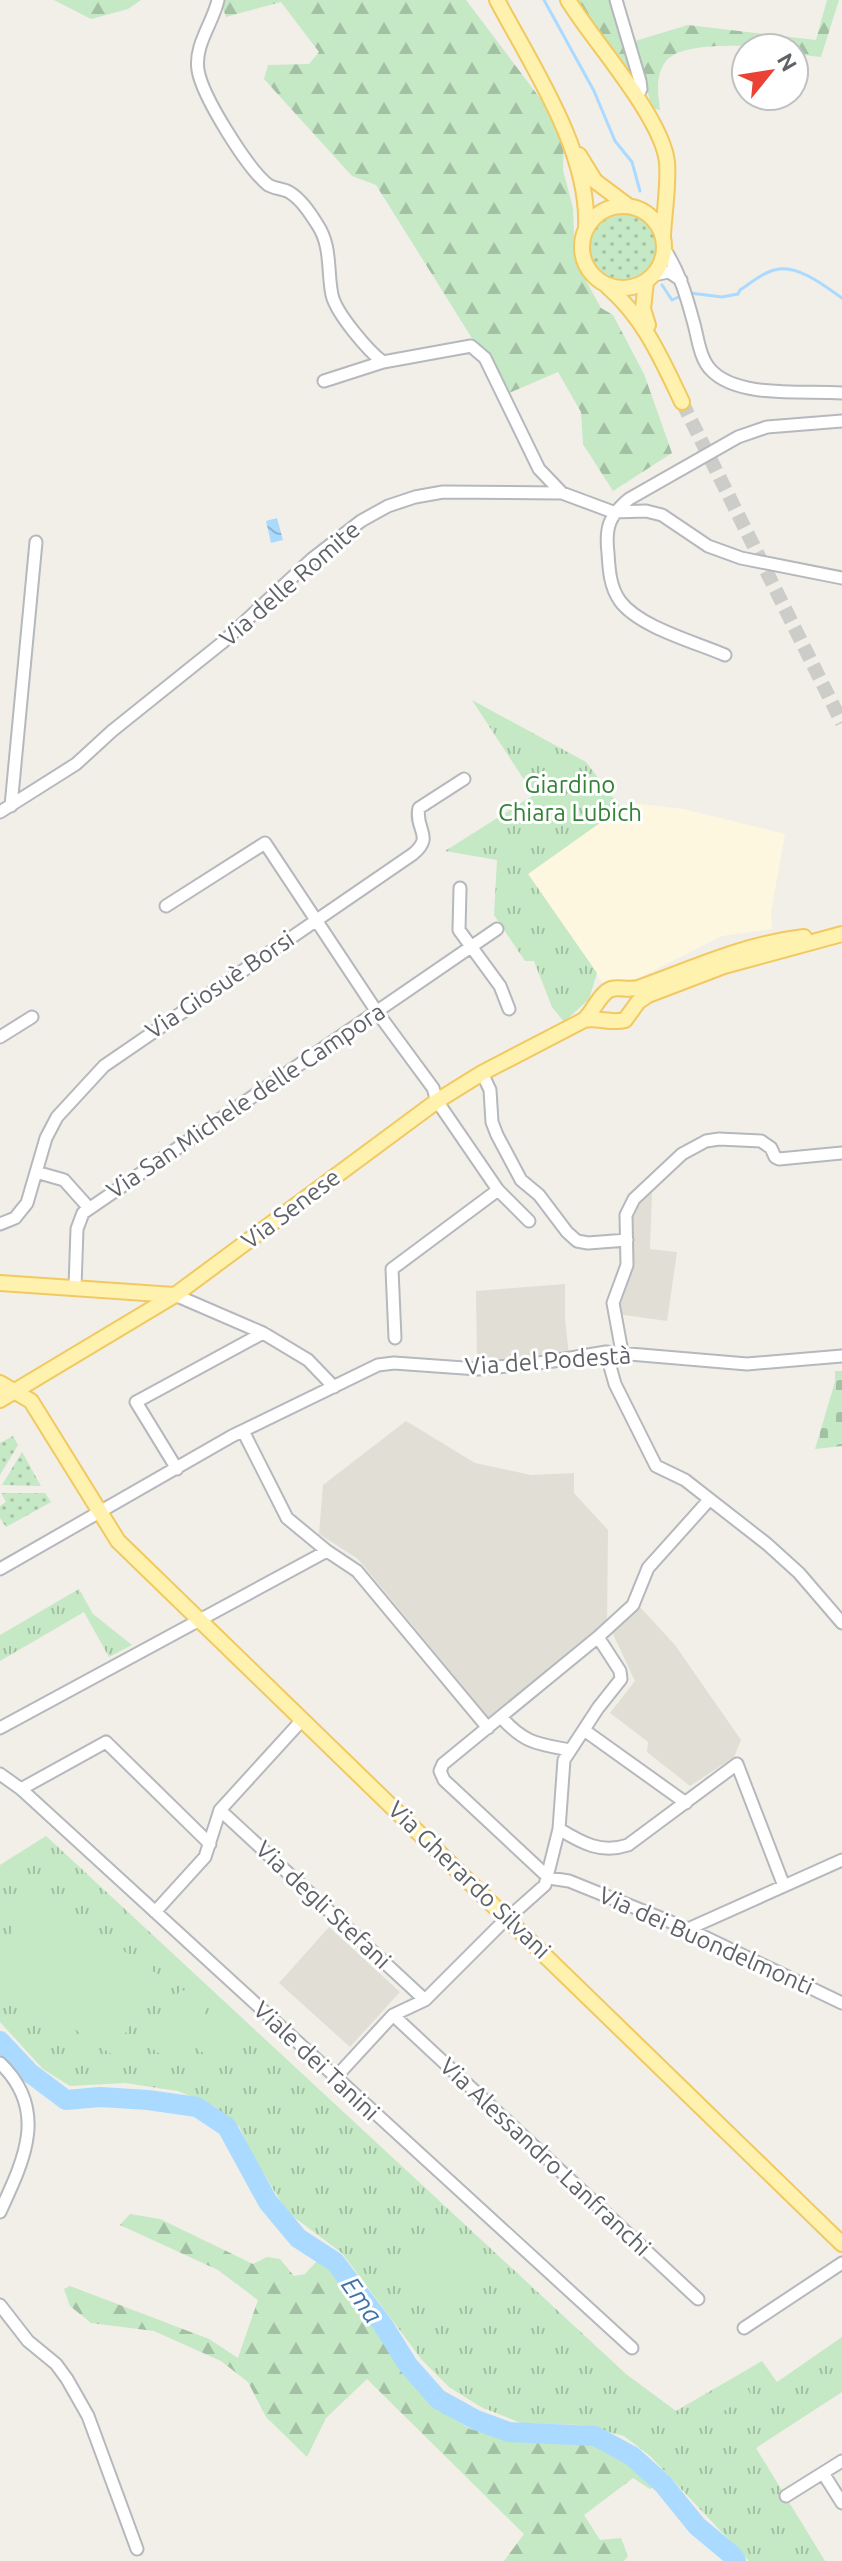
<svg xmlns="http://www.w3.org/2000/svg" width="842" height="2561" viewBox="0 0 842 2561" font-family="Ubuntu,sans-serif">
<defs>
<pattern id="grass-dots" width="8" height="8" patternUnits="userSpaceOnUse" patternTransform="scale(2)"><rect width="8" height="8" fill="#c5e8c5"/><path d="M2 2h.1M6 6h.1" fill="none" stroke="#a3c0a4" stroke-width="1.8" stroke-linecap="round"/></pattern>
<pattern id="forest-firs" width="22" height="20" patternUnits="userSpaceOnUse" patternTransform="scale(2)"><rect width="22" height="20" fill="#c5e8c5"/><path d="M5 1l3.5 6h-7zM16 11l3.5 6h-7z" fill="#a3c0a4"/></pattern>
<pattern id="cemetery-stones" width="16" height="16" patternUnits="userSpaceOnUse" patternTransform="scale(2)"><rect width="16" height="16" fill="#c5e8c5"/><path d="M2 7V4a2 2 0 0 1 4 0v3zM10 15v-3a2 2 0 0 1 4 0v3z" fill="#a3c0a4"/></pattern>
<pattern id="park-tufts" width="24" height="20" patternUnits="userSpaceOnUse" patternTransform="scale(2)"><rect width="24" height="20" fill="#c5e8c5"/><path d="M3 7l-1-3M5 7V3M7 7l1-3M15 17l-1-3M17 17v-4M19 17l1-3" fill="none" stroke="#a3c0a4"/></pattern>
<pattern id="water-waves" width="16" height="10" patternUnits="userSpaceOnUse" patternTransform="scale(2)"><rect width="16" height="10" fill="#aadaff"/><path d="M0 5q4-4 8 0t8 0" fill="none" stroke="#8eb4d2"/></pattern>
</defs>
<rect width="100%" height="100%" fill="#f1efe8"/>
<path fill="#fef7e0" d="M631 803 683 809 785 834 771 912 772 929 722 936 637 979 603 983 528 874 593 827Z"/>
<path fill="#e1ded6" d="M646 1188 652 1194 650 1249 677 1252 667 1321 617 1314 630 1217 634 1205Z
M565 1284V1319L569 1355 477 1362 476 1291Z
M406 1421 475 1463 531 1475 574 1473V1493L608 1530 607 1624 489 1718 358 1559 319 1534 323 1485Z
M639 1606 675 1645 741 1740 734 1757 690 1786 647 1752 648 1742 610 1713 635 1681 612 1632Z
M329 1927 400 1992 350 2047 279 1983Z"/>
<path fill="url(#grass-dots)" d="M588 247a35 35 0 1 1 70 0a35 35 0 1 1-70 0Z
M13 1436 18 1445 0 1475V1443Z
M22 1452 41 1486 2 1485Z
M1 1493H45L51 1502 6 1527 0 1518V1506L6 1502Z"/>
<path fill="url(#forest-firs)" d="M54 0H141L128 9 91 19Z
M220 0H466L564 130 563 170 573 208 575 261 601 308 613 315 644 374 672 453 613 491 583 444 581 412 558 372 507 394 376 185 352 176 264 79 268 65 309 64 319 52 281 2 226 17Z
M578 0H611L621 39 635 41 688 25 816 40 827 0H839L821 57 794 54V48C765 48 685 38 666 61 655 75 658 94 660 110L652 108 647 90 626 76Z
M130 2214 160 2219 253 2264 267 2257 280 2259 294 2276 305 2274 317 2261 333 2270 383 2341 437 2408 470 2429 525 2441 596 2445 617 2454 639 2469 656 2486 650 2489 633 2478 584 2515 600 2540 621 2538 628 2556 624 2561H504L524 2534 367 2379 326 2418 307 2457 266 2417 248 2382 221 2361 154 2331 91 2323 70 2306 64 2289 70 2286 209 2339 238 2358 258 2300 218 2270 120 2225Z"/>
<path fill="url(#cemetery-stones)" d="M835 1371H842V1446L815 1449 835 1382Z"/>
<path fill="url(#park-tufts)" d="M472 700 586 762 621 808 528 874 597 973 589 999 564 1022 552 1007 534 961H525L494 915 497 860 445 851 534 795Z
M79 1589 93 1614 132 1645 109 1657 84 1612 0 1661V1635Z
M46 1836 626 2374 676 2411 762 2361 777 2382 842 2337V2392L756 2448 825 2561H749L650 2456 624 2436 582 2425 521 2423 481 2407 449 2387 422 2360 342 2253 287 2212 252 2154 239 2126 214 2106 178 2091 125 2083 70 2086 43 2069 0 2022V1865Z"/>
<path fill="#c5e8c5" d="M38 1892 163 1978 111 2054 0 1978V1949Z
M181 1989 208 2007 171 2061 145 2044Z
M215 2013 236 2028 213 2060 192 2045Z
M434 2223 487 2272 452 2311 399 2261Z
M740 2375 751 2395 710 2419 699 2400Z"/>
<path fill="url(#water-waves)" d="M277 518 283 540 271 543 266 521Z"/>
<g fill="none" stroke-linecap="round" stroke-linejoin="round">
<path stroke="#aadaff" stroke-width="3" d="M544 0 594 91 615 141 632 162 640 191
M662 285 672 300 683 295
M690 293 722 297 738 294 740 290C752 282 765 271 779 269 800 266 826 287 842 298"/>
<path stroke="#aadaff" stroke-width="20" d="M0 2041 30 2073 66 2100 100 2097 148 2100 197 2107 227 2127 268 2202 298 2238 335 2262 383 2325 408 2365 438 2399 476 2420 509 2432 595 2436 632 2456 663 2484 697 2526 733 2556 736 2561"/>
<path stroke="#ccccc8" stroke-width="14" stroke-dasharray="14 7" stroke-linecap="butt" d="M682 402 842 723"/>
<g stroke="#b5b8bc" stroke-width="15">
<path id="minor" d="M218 0C213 23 194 45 198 70 202 96 246 166 267 184 273 189 282 188 289 192 301 199 310 213 317 224 332 246 327 271 332 295 336 313 368 351 383 362L471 346 485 358 539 469 562 493
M616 0 640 81 641 89 637 97
M665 250C680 273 687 298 694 324 698 339 700 359 711 370 738 399 805 390 842 393
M653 275 669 272 681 280
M324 381 383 362
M725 655C695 642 639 627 620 601 610 587 609 570 608 553 605 527 609 516 629 499L738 437 767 427 842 421
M11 806 36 542
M0 812 76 764 112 731 223 642 312 559 361 521 388 506 415 497 443 492 562 493 613 512 646 511 662 515 708 546 741 558 842 578
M460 888 459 930 500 986 509 1009
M166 906 265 843 377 1012 433 1088 437 1101 498 1190 529 1221
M0 1037 32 1017
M482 1073 490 1090 492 1122 497 1135 521 1180 539 1195 567 1232 577 1241 588 1243 627 1240
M36 1172 64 1180 89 1208
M0 1224 15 1218 27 1203 46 1138 57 1117 104 1066 413 854C435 836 414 829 419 808L464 779
M75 1287 77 1229 83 1213 497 929
M175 1295 263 1333 308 1360 334 1387
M395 1338 392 1269 498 1190
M606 1352 615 1384 656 1466 685 1480 767 1544 799 1573 842 1623
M622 1352 613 1303 627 1265 626 1215 634 1199 682 1154 706 1141 719 1139 761 1141 771 1148 775 1157 779 1159 842 1153
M243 1431 287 1518 327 1551 357 1571 488 1728
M177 1469 136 1402 263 1333
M709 1500 648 1568 633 1605 598 1637 443 1764 440 1771 444 1780 549 1878 569 1881 688 1929 842 2003
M0 1569 232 1436 378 1365 394 1363 478 1369 547 1362 606 1352 747 1364 842 1356
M501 1717C524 1743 537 1744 570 1750
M0 1728 327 1551
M584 1730 686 1803
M0 1774 21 1789 632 2348
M21 1789 106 1742 210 1844
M220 1810 425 2000
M559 1829C582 1843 601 1854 628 1845L737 1764 784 1886
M155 1912 205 1857 220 1810 303 1719
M688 1929 842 1860
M393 2015 698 2299
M0 2063C49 2110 24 2160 0 2212
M335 2078 393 2015 425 2000 499 1926 545 1885 559 1829 564 1760 598 1708 621 1679 620 1671 598 1637
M0 2305 28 2341 56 2364 67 2379 88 2416 137 2549
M744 2328 842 2263
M823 2473 842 2503
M786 2496 842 2461"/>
</g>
<g stroke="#f2c960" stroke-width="18">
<path id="major" d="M497 0C532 66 590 152 586 228
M568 0C593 41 662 117 667 162 669 186 664 212 663 236
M579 155 595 181 627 205
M582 247a41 41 0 1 1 82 0a41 41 0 1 1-82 0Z
M646 281 643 309 648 325
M608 287C644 318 662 360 682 402
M584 1020C593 1012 600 993 611 989 618 987 629 990 638 988 694 968 744 944 804 937
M0 1283 174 1295
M0 1383 31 1401 118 1541 842 2244
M0 1400 175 1295 437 1101 482 1073 584 1020C598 1017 611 1024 625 1020L638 1002 648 995 724 966 842 934"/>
</g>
<use href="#minor" stroke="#fff" stroke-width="11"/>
<use href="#major" stroke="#fff2af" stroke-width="14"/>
</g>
<g text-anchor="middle" stroke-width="6" stroke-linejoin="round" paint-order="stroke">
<g font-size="24" fill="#5f6368" stroke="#fff">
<text transform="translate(290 584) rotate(-41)" y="8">Via delle Romite</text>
<text transform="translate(220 985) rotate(-34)" y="8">Via Giosuè Borsi</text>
<text transform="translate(246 1101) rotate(-34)" y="8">Via San Michele delle Campora</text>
<text transform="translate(291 1209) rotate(-37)" y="8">Via Senese</text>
<text transform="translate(548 1361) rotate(-4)" y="8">Via del Podestà</text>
<text transform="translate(469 1880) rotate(44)" y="8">Via Gherardo Silvani</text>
<text transform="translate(323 1905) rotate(43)" y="8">Via degli Stefani</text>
<text transform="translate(706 1941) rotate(24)" y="8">Via dei Buondelmonti</text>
<text transform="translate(316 2061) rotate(43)" y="8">Viale dei Tanini</text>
<text transform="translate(545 2157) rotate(43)" y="8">Via Alessandro Lanfranchi</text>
</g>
<g font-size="24" fill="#348238" stroke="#fff">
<text x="570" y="793">Giardino<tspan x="570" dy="28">Chiara Lubich</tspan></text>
</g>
<g font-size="26" font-style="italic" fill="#4174aa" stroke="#fff">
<text transform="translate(362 2300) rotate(55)" y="9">Ema</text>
</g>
</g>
<g transform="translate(770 72) rotate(60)"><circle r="38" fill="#ffffff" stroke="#bfc1c3" stroke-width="2"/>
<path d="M0-6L14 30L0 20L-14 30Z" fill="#ea4335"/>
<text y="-12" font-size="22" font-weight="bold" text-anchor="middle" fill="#5f6368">N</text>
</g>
</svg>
